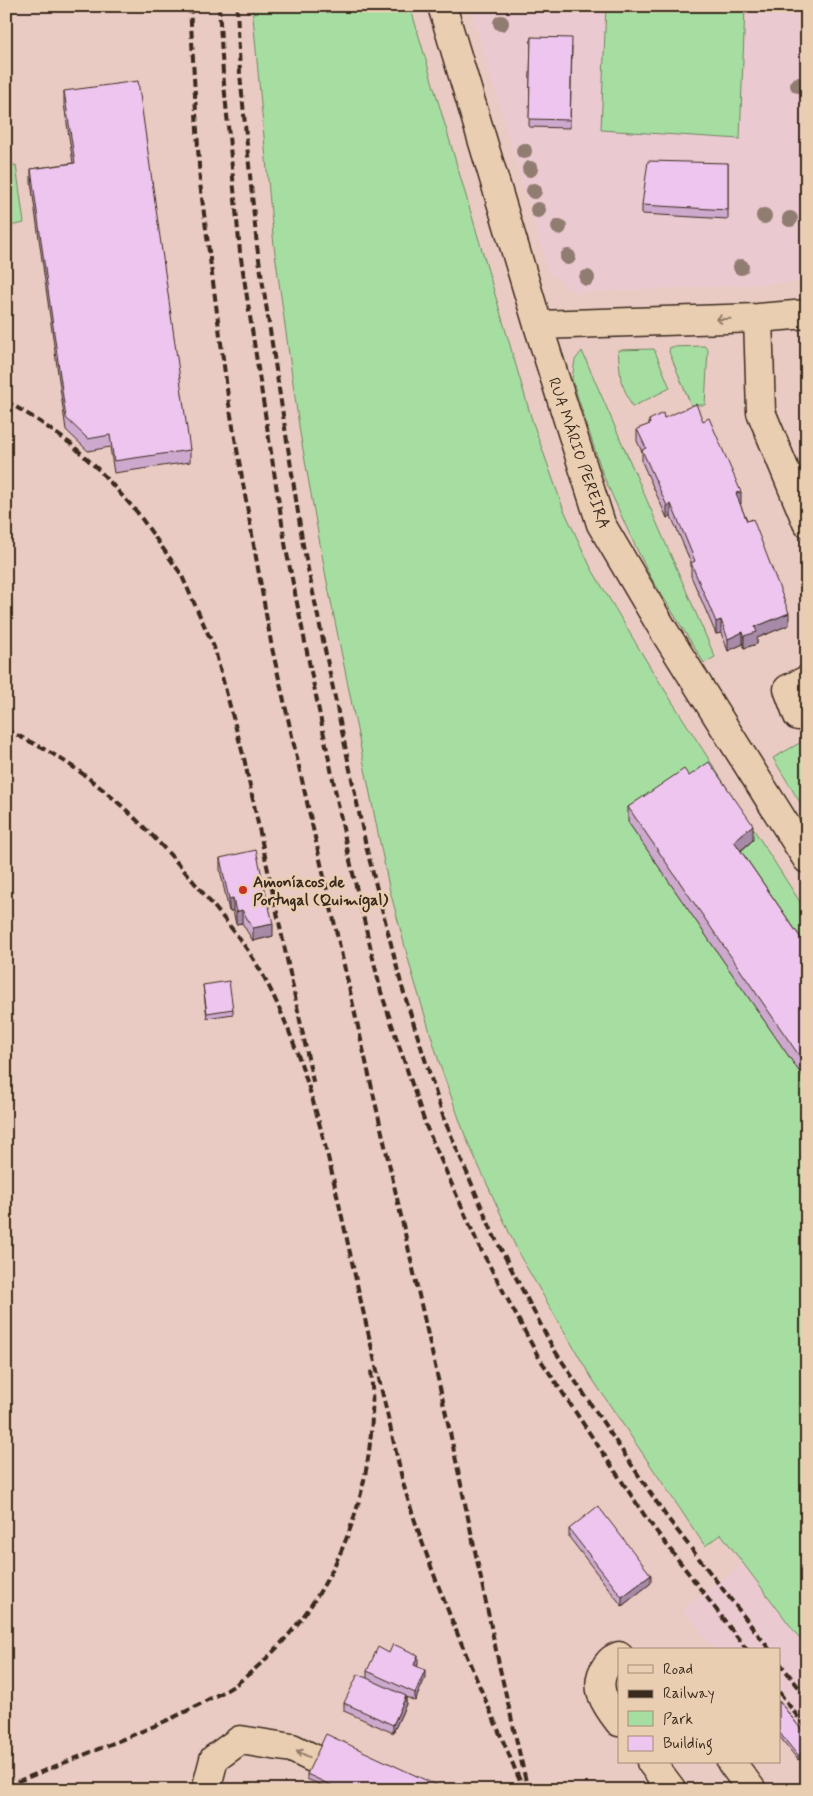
<svg xmlns="http://www.w3.org/2000/svg" width="813" height="1796" viewBox="0 0 813 1796" font-family="Mynerve,sans-serif">
<rect width="100%" height="100%" fill="#eacbc3"/>
<filter id="ink" filterUnits="userSpaceOnUse"><feTurbulence type="fractalNoise" baseFrequency=".02" numOctaves="2"/><feDisplacementMap in="SourceGraphic" scale="10" xChannelSelector="R" yChannelSelector="G"/><feConvolveMatrix kernelMatrix="1 2 1 2 8 2 1 2 1" color-interpolation-filters="sRGB"/></filter>
<g filter="url(#ink)">
<path fill="#ebc9d0" d="M470 6H807V282L575 293 548 271Z
M743 1564 807 1648V1772L779 1736V1650H714L683 1609Z"/>
<path fill="#a6dea2" stroke="#708460" d="M252 6H410L532 420 563 508 591 568 650 667 807 913V1648L721 1534 705 1546 591 1377 520 1256 466 1138 441 1068 412 973 389 887 326 577 300 433 274 246Z
M606 6H745L740 139 601 130Z
M16 165 24 223 6 227V166Z
M704 346 708 349 705 405H691L669 352 670 347Z
M654 349 670 388 632 407 621 381 618 350Z
M582 351 715 657 704 663 649 574 630 535 603 475 572 379 575 360Z
M807 739V814L773 758Z"/>
<g fill="none" stroke-linecap="round" stroke-linejoin="round">
<g stroke="#3b2a1e" stroke-width="31">
<path id="minor" d="M442 6 538 325 601 524 664 631 807 859
M758 318 761 412 807 523
M538 325 758 318 807 314
M798 716 788 689 807 680
M619 1656C613 1658 611 1660 607 1665 592 1686 605 1704 619 1722
M651 1762 672 1790
M731 1762 752 1790
M206 1790 214 1759 240 1740 292 1748 378 1790"/>
</g>
<use href="#minor" stroke="#e9ceb1" stroke-width="28"/>
<path stroke="#3b2a1e" stroke-width="4" stroke-dasharray="8 4" stroke-linecap="butt" d="M190 6 200 183 229 404 272 648 448 1423 500 1669 528 1790
M219 6 223 73 240 252 286 549 347 848 381 992 426 1126 479 1246 538 1356 647 1519 747 1650
M237 6 240 74 257 246 303 545 366 846 402 987 444 1119 494 1236 553 1348 666 1516 770 1650
M6 401 36 419 71 444 99 470 137 512 181 574 214 647 244 758 314 1086
M6 730C19 736 33 743 46 750 111 787 165 846 212 904 231 927 250 951 264 977 309 1062 329 1159 350 1253 367 1330 386 1407 403 1483 433 1585 479 1683 520 1781
M779 1662 807 1698
M779 1692 807 1729
M6 1786C53 1767 100 1749 147 1729 169 1720 190 1710 211 1698 219 1694 228 1690 235 1685 334 1611 381 1490 371 1369"/>
</g>
<g fill="#907c6f">
<circle cx="501" cy="23" r="8"/>
<circle cx="798" cy="85" r="8"/>
<circle cx="524" cy="151" r="8"/>
<circle cx="530" cy="169" r="8"/>
<circle cx="534" cy="191" r="8"/>
<circle cx="538" cy="210" r="8"/>
<circle cx="764" cy="216" r="8"/>
<circle cx="790" cy="219" r="8"/>
<circle cx="559" cy="227" r="8"/>
<circle cx="568" cy="257" r="8"/>
<circle cx="741" cy="267" r="8"/>
<circle cx="587" cy="278" r="8"/>
</g>
<path fill="#cca9cd" stroke="#3b2a1e" d="M531 37 572 47 570 128 529 127Z
M64 91 190 450V462L114 473 110 447 88 451 66 430 31 182V169L73 163 64 104Z
M728 163V219L642 214V205Z
M664 418 703 421 741 504H740L789 625 757 638V644L744 648 743 644 728 651 721 633 716 634 691 576V563L684 546 671 516 667 518 642 462V452L637 441V429L649 425V420Z
M689 776 753 840 741 851 807 947V1083L628 822V807Z
M220 858 273 936 253 941 242 923 236 924 233 911H229L220 870Z
M203 985 233 1009V1014L207 1018Z
M569 1529 651 1583 622 1606 569 1537Z
M389 1653 418 1664 417 1666 425 1678 415 1701 406 1697V1704L393 1733 344 1711V1703L367 1678V1671Z
M779 1701 807 1737V1753L798 1760 779 1736Z
M307 1774 447 1790H332L307 1779Z"/>
<path fill="#a68aa7" stroke="#3b2a1e" d="M741 492V504L736 505V493Z
M671 504V516L667 518V506Z
M789 613V625L757 638V644L744 648V636L755 627Z
M721 620V633L716 634V622Z
M743 632V644L728 651V639Z
M753 825V840L734 856V841Z
M233 898V911H229V899Z
M242 910V923L236 924V912Z
M273 924V936L253 941V928Z
M651 1575V1583L622 1606V1597Z
M418 1655V1664L414 1674V1665Z
M425 1670V1678L415 1701V1693Z
M406 1696V1704L393 1733V1725Z
M807 1748V1753L798 1760V1756Z"/>
<path fill="#edc5ee" stroke="#3b2a1e" d="M531 37 572 38 570 120 529 119Z
M138 81 190 450 114 461 110 435 88 439 66 418 31 169 75 163 64 91Z
M648 161 728 163V210L642 205Z
M696 404 703 421 709 418 741 492 736 493 742 509 747 521 753 519 789 613 755 627 757 632 744 636 743 632 728 639 721 620 716 622 691 563 695 561 684 534 671 504 667 506 642 450 646 448 637 429 650 424 649 420 663 413 664 418Z
M709 762 753 825 734 841 807 947V1067L628 807 684 769 689 776Z
M256 850 273 924 253 928 242 910 236 912 233 898 229 899 220 858Z
M229 981 233 1009 207 1013 203 985Z
M598 1506 651 1575 622 1597 569 1529Z
M393 1644 418 1655 414 1665 425 1670 415 1693 367 1671 378 1647 389 1653Z
M358 1674 406 1696 393 1725 344 1703Z
M779 1701 807 1737V1748L798 1756 779 1732Z
M326 1734 447 1790H341L307 1774Z"/>
<defs><path id="oneway-shaft" d="M-6 0H5M1.5-3L5.5 0L1.5 3" fill="none" stroke-width="1.6" stroke-linecap="round" stroke-linejoin="round" transform="scale(1.25)"/></defs>
<g stroke="#927c68">
<use href="#oneway-shaft" transform="translate(723 319) rotate(178)"/>
<use href="#oneway-shaft" transform="translate(303 1754) rotate(-154)"/>
</g>
</g>
<circle fill="#c8321e" stroke="#e9ceb1" stroke-width="2" cx="243" cy="890" r="5"/>
<g text-anchor="middle" stroke-width="5" stroke-linejoin="round" paint-order="stroke">
<g font-size="16" fill="#3b2a1e" stroke="#e9ceb1">
<text transform="translate(580 453) rotate(71)" y="6">RUA MÁRIO PEREIRA</text>
</g>
<g font-size="16" font-weight="bold" fill="#3b2a1e" stroke="#e9ceb1" text-anchor="start">
<text x="253" y="887">Amoníacos de<tspan x="253" dy="18">Portugal (Quimigal)</tspan></text>
</g>
</g>
<rect width="813" height="1796" fill="none" stroke="#e9ceb1" stroke-width="25"/>
<rect x="12" y="12" width="788" height="1771" fill="none" stroke="#3b2a1e" stroke-width="2" filter="url(#ink)"/>
<rect x="618" y="1648" width="162" height="115" fill="#e9ceb1" stroke="#a38c76"/>
<rect x="628" y="1665" width="25" height="8" fill="#e9ceb1" stroke="#a38c76"/>
<text x="663" y="1674" font-size="15" fill="#3b2a1e">Road</text>
<rect x="628" y="1690" width="25" height="8" fill="#3b2a1e" stroke="#a38c76"/>
<text x="663" y="1698" font-size="15" fill="#3b2a1e">Railway</text>
<rect x="628" y="1711" width="25" height="15" fill="#a6dea2" stroke="#a38c76"/>
<text x="663" y="1724" font-size="15" fill="#3b2a1e">Park</text>
<rect x="628" y="1736" width="25" height="15" fill="#edc5ee" stroke="#a38c76"/>
<text x="663" y="1748" font-size="15" fill="#3b2a1e">Building</text>
</svg>
